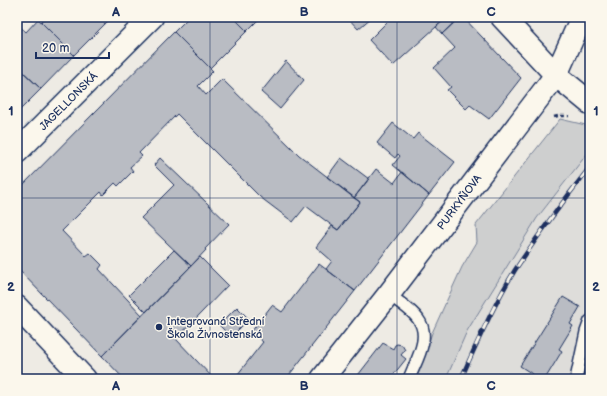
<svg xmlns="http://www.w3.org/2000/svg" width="607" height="396" viewBox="0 0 607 396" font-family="'Balsamiq Sans',sans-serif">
<rect width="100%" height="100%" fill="#eeebe4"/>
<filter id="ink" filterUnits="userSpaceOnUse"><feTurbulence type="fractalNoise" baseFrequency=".025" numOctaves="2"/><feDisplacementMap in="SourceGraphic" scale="8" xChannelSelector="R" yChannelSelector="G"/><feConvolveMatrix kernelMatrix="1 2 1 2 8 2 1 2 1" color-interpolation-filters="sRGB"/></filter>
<g filter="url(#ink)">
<path fill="#deddda" d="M590 150V379H446L467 331 537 218Z"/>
<path fill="#cecfcf" stroke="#747f96" d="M560 119 590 126V150L537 218 467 331 446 379H416L432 333 462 267 477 242 476 225Z"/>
<path fill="#b9bcc3" stroke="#1b2f5e" d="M46 17H112L74 55 41 22Z
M189 17H233L247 31 210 68 174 32Z
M233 17H261L247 31Z
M347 17H372L358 29Z
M392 17H447L393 66 369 40Z
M447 17H460L442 34 436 27Z
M460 17H463L521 78 489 119 470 105 466 109 447 90 451 87 434 68 455 48 442 34Z
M38 19 74 55 41 89 17 66V27L18 25 26 32Z
M174 32 213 71 198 86 206 95 222 79 299 155 360 202 338 230 306 206 293 222 260 197 177 114 139 153 142 156 130 167 133 171 118 186 115 183 103 195 101 192 62 231 86 256 90 253 102 265 99 269 142 315 102 356 17 268V191Z
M286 61 304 80 280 109 261 92Z
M17 66 41 89 17 113Z
M393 123 413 139 418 133 455 162 429 195 393 165 400 156 398 154 395 158 377 143Z
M160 158 229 224 205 249 206 250 191 266 141 218 174 185 154 165Z
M341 158 369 179 354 198 327 177Z
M376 169 394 183 402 172 429 195 355 291 326 269 332 261 316 247 332 226 338 230 360 202 354 198Z
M174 250 191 266 146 312 129 295Z
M200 257 228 285 176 339 214 379H124L102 356Z
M319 264 355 291 286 379H234L263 342 251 332 272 305 282 312Z
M563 297 580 307 570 324 573 326 559 349 562 351 545 379H540L520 366Z
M237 307 249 319 231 337 219 325Z
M383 343 393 349 395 345 397 344 402 345 405 350 401 355 406 359 390 379H355Z"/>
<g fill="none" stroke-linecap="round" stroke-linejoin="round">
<g stroke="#1b2f5e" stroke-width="14">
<path id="service" d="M389 294C398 302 412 310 418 319 432 337 415 362 409 379
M576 379 586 332 590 321"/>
</g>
<g stroke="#1b2f5e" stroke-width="25">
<path id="minor" d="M502 17 556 75 590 103
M17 152 152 17
M17 307 85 379
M322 379 389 294 556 75 582 17"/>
</g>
<path stroke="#1b2f5e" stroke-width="2.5" stroke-dasharray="4 3" stroke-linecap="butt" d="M554 117 558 116H569"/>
<use href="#service" stroke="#fbf7ec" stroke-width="11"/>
<use href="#minor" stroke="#fbf7ec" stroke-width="22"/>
<g stroke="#1b2f5e" stroke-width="4.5">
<path id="rail" d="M461 379C477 342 494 304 515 270 538 235 564 200 590 167"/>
</g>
<use href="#rail" stroke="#fbf7ec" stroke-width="3" stroke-dasharray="9" stroke-linecap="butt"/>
</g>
</g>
<path fill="none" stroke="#1b2f5e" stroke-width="1" stroke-opacity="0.55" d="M210 17V379M397 17V379M17 198H590"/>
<circle fill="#1b2f5e" stroke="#fbf7ec" stroke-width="1.5" cx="159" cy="327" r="4"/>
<g text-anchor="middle" stroke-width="3" stroke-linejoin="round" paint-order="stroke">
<g font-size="11" fill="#1b2f5e" stroke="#fbf7ec">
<text transform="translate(68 101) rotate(-45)" y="4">JAGELLONSKÁ</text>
<text transform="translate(459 202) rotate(-53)" y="4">PURKYŇOVA</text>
</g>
<g font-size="11" fill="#1b2f5e" stroke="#fbf7ec" text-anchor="start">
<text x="167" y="325">Integrovaná Střední<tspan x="167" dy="13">Škola Živnostenská</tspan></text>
</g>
</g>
<rect width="607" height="396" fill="none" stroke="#fbf7ec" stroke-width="44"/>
<path d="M36 52v6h73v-6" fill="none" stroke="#1b2f5e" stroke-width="2"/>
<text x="42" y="52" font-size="12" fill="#1b2f5e" stroke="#fbf7ec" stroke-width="3" paint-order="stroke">20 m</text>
<rect x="22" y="22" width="563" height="352" fill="none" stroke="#1b2f5e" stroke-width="1.5"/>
<g font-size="13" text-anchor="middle" font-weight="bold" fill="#1b2f5e">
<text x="116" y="16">A</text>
<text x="304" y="16">B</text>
<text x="491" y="16">C</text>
<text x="11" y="115">1</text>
<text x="596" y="115">1</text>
<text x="11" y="291">2</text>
<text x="596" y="291">2</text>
<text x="116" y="390">A</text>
<text x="304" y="390">B</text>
<text x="491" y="390">C</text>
</g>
</svg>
